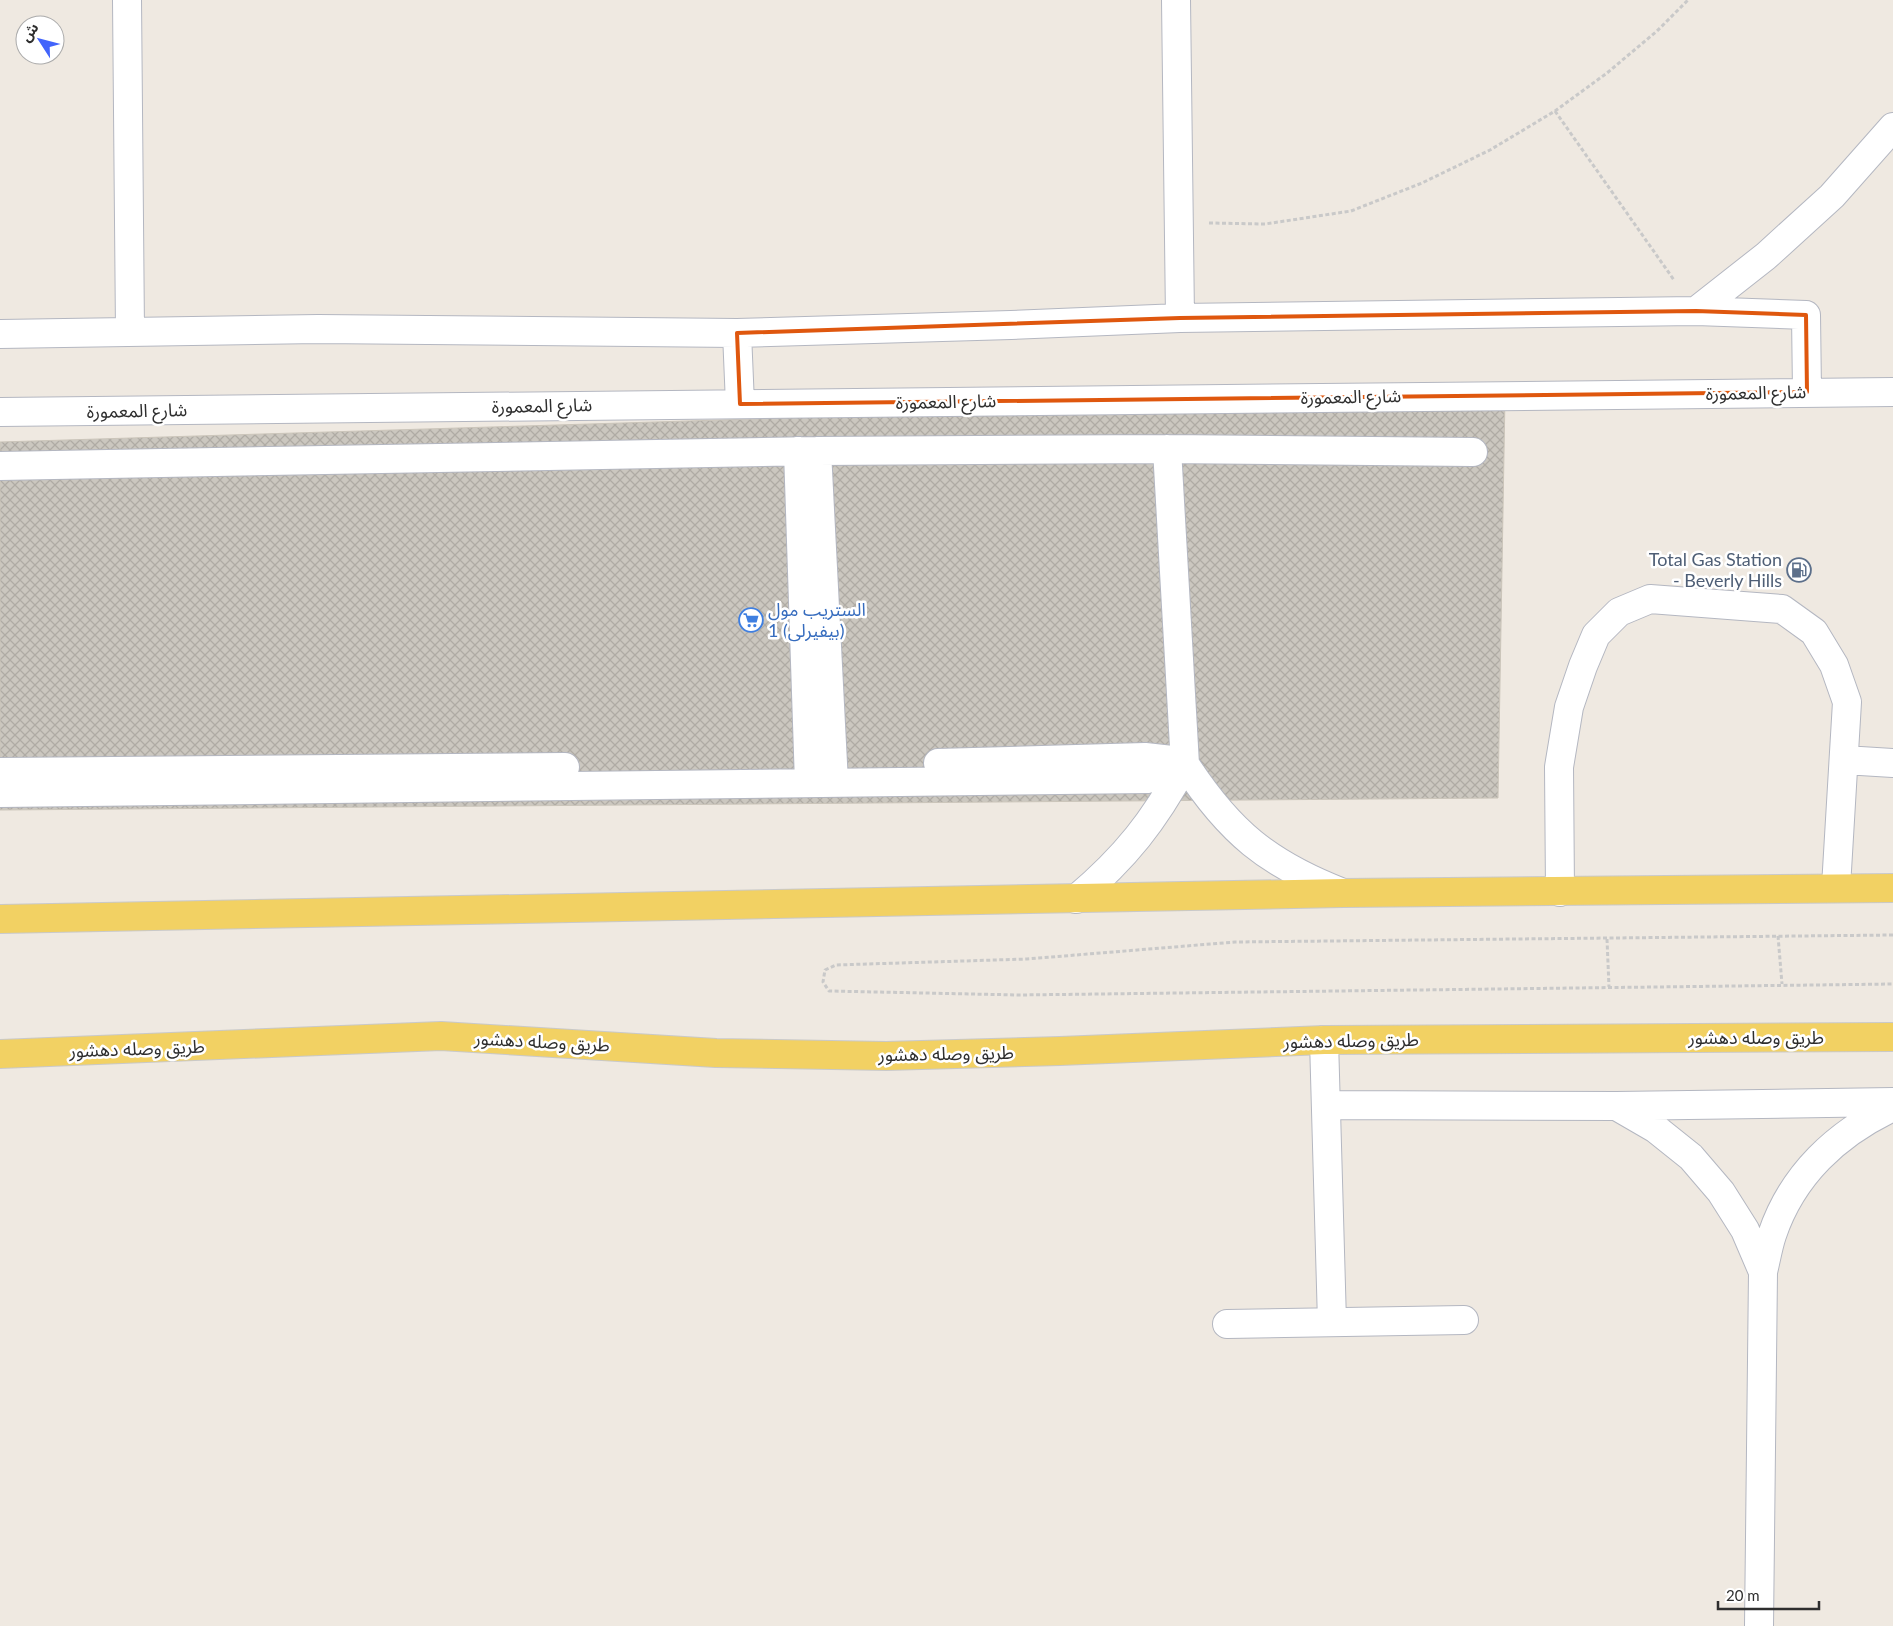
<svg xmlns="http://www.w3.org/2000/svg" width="1893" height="1626" viewBox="0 0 1893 1626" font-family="Lato,'Noto Sans Arabic',sans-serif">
<defs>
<pattern id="building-cross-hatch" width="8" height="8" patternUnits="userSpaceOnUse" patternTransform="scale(1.25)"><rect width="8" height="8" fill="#cbc7bf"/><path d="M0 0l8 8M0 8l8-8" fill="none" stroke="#afaba4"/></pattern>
</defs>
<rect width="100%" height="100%" fill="#efe9e1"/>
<path fill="url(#building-cross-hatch)" stroke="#cbc5ba" d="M1505 396 1498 798 0 810V442Z"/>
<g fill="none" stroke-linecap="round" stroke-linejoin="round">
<g stroke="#b4b7c1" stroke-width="30">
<path id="minor" d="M127 0 130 332
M1176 0 1180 318
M1696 311 1766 256 1832 196 1893 127
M737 333 740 404
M0 334 318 329 737 333 1011 325 1180 318 1696 311 1806 315 1807 392
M0 412 1893 392
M1167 449 1185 764C1229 832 1268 864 1343 893
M798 451 809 783
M817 451 834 783
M0 466 817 451 1167 449 1473 452
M1844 760 1893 763
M938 763 1145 757 1172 760 1185 764
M0 772 565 767
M0 793 1147 779 1174 771 1185 764
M1560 892 1559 767 1569 707 1583 666 1596 635 1619 612 1650 599 1782 609 1814 632 1834 665 1847 702 1836 887
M1076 899C1126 857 1154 821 1185 764
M1324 1040 1332 1322
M1326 1105 1616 1106 1893 1102
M1618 1107 1656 1129 1691 1157 1721 1192 1745 1230 1763 1272
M1227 1324 1464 1320
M1759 1626 1763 1272C1766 1260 1768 1247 1772 1235 1792 1175 1837 1133 1893 1107"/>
</g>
<g stroke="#c9c9c9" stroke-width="30">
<path id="major" d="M0 919 1343 893 1893 888
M0 1054 441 1036 716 1053 886 1056 1060 1051 1324 1040 1893 1037"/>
</g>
<path stroke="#c9c9c9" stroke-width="3" stroke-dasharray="4 2.5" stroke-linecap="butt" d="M1555 111 1674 280
M1209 223 1265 224 1351 211 1422 183 1490 150 1555 111 1607 73 1657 31 1688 0
M1893 935 1235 942 1027 959 836 965 825 970 823 982 829 991 1019 995 1893 984
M1778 936 1782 984
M1607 939 1609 987"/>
<use href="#minor" stroke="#fff" stroke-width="28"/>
<use href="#major" stroke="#f2d163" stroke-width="28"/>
</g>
<path fill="none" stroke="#df570e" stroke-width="4" stroke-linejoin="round" d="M1696 311 1806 315 1807 392 740 404 737 333 1180 318Z"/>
<defs>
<g id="fuel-ring" transform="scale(1.25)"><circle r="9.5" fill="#fff" stroke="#5c6f8a" stroke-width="1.5"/><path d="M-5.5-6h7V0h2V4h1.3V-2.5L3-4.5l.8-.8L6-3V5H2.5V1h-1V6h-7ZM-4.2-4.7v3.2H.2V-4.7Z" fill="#5c6f8a"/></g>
<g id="supermarket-ring" transform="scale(1.25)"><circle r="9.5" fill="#fff" stroke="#3f7fe0" stroke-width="1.5"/><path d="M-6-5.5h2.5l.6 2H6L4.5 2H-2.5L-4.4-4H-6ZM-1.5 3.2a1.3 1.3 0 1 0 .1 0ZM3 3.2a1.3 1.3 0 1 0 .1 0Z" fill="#3f7fe0"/></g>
</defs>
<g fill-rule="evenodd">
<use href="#fuel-ring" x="1799" y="570"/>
<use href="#supermarket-ring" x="751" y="620"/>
</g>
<g text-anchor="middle" stroke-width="5" stroke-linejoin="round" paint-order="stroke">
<g font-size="18" fill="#2e2e2e" stroke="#fff">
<text transform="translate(1756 393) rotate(-1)" y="6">شارع المعمورة</text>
<text transform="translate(1351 397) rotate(-1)" y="6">شارع المعمورة</text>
<text transform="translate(946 402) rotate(-1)" y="6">شارع المعمورة</text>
<text transform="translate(542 406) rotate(-1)" y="6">شارع المعمورة</text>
<text transform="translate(137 411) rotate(-1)" y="6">شارع المعمورة</text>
<text x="1756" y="1044">طريق وصله دهشور</text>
<text transform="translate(1351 1041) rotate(-1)" y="6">طريق وصله دهشور</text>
<text transform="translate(542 1042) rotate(3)" y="6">طريق وصله دهشور</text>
<text transform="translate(137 1049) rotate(-2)" y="6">طريق وصله دهشور</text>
<text transform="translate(946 1054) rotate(-1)" y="6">طريق وصله دهشور</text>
</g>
<g font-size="18" fill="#4e5e75" stroke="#fff" text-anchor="end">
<text x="1782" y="566">Total Gas Station<tspan x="1782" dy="21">- Beverly Hills</tspan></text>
</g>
<g font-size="18" fill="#366cbe" stroke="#fff" text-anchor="start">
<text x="768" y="616">الستريب مول<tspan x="768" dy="21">1 (بيفيرلى)</tspan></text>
</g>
</g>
<g transform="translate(40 40) rotate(306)"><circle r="24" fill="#ffffff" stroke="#ababab"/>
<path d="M0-4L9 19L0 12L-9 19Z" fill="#4264fb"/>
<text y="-8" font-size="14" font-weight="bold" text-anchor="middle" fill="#2e2e2e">ش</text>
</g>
<path d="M1718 1601v8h101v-8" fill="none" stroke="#2e2e2e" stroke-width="2.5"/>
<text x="1726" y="1601" font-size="15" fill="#2e2e2e" stroke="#ffffff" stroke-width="4" paint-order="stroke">20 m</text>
</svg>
